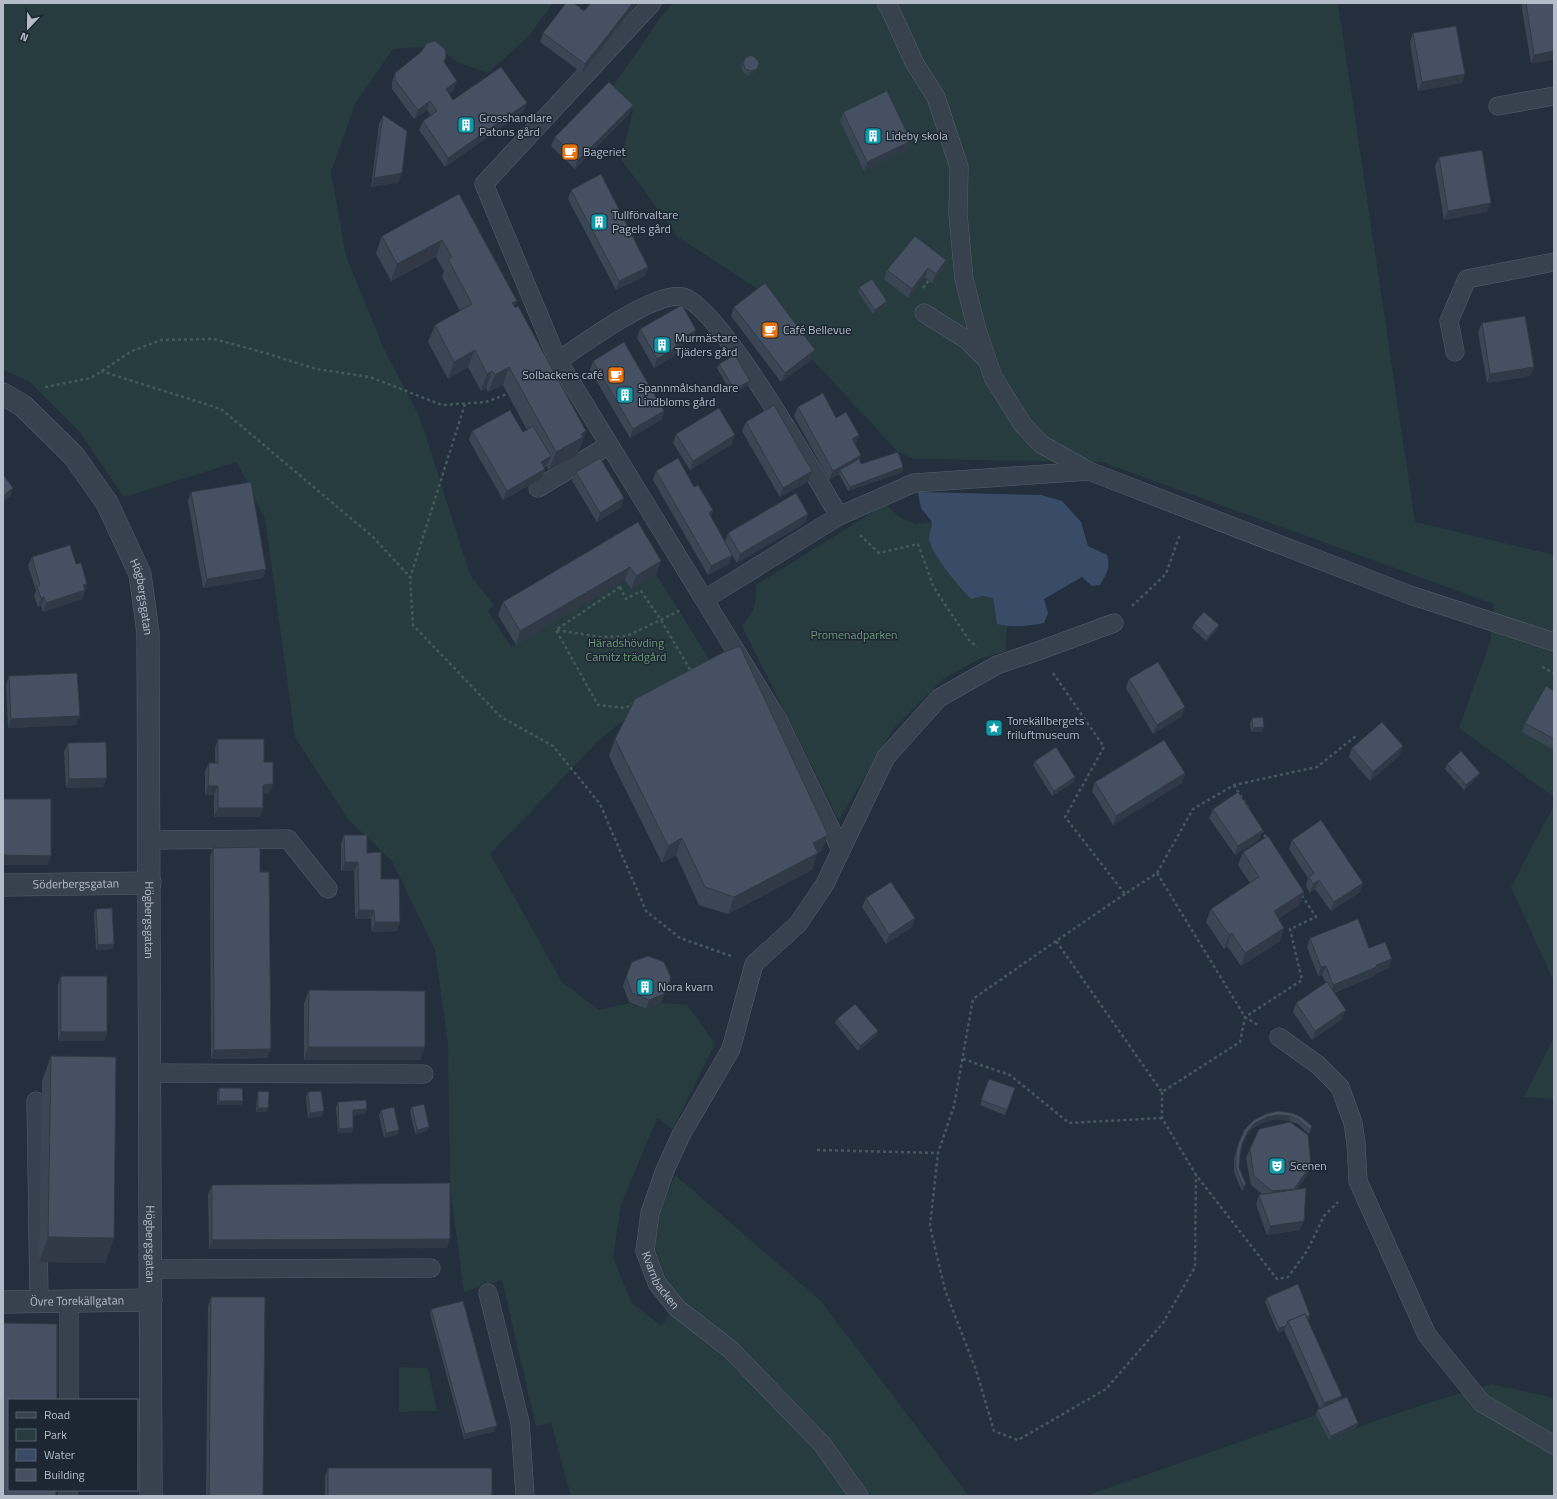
<svg xmlns="http://www.w3.org/2000/svg" width="1557" height="1499" viewBox="0 0 1557 1499" font-family="'Titillium Web',sans-serif">
<rect width="100%" height="100%" fill="#242f3e"/>
<path fill="#263c3f" d="M3 3H553L527 38 488 73 459 63 435 46 393 49 356 102 331 172 346 256 384 349 420 418 470 575 494 605 488 611 511 647 625 580 631 589 656 574 716 670 629 716 600 739 490 854 562 982 599 1010 629 1003 646 1009 661 1003 687 1005 715 1043 673 1129 657 1118 621 1205 613 1257 631 1302 661 1326 673 1310 680 1298 666 1278 655 1250 660 1212 675 1175 820 1300 969 1496H571L551 1423 536 1426 502 1280 464 1292 450 1187 448 1044 435 950 392 861 348 819 295 737 265 519 237 462 124 497 79 431 29 381 3 370Z
M673 3H1338L1415 522 1554 555V797L1459 728 1490 642 1494 604 1102 462 914 459 898 452 812 359 762 292 678 237 621 159 633 111 611 89 661 17Z
M886 504 898 516 915 524 932 522 929 538 971 599 983 596 993 598 997 624 1007 626 1006 651 979 659 943 679 894 728 839 820 742 626C755 612 756 604 756 585Z
M1554 805V982L1511 887Z
M1554 1037V1099L1524 1097Z
M399 1367 428 1368 437 1411 399 1412Z
M1491 1384 1554 1398V1496H1086L1316 1415 1329 1440C1381 1416 1436 1401 1491 1384Z"/>
<path fill="#394c67" d="M918 492 1041 495 1062 501 1081 522 1088 546 1107 555C1111 569 1106 574 1100 585L1092 586 1082 577 1044 599 1048 613 1044 623C1028 626 1013 628 997 624L993 598 983 596 971 599C960 588 930 553 929 538 929 533 932 527 932 522L921 508Z"/>
<g fill="none" stroke-linecap="round" stroke-linejoin="round">
<g stroke="#565f6c" stroke-width="19">
<g id="lane">
<path d="M652 3 484 184 558 361C581 345 656 290 683 297 720 307 816 477 839 516"/>
<path d="M886 3 889 7 915 64 936 97 959 167 958 214 964 279 977 330 993 377 1023 425 1041 444 1089 471 1410 595 1554 642"/>
<path d="M1498 106 1554 96"/>
<path d="M924 313 967 340 984 357"/>
<path d="M1455 352 1449 321 1467 279 1554 262"/>
<path id="s1" d="M558 361 778 720 841 850 825 884 798 924 754 964 731 1049 681 1135 665 1170 650 1213 645 1251 657 1283 677 1308 730 1349 822 1444 859 1496"/>
<path d="M538 488 609 445"/>
<path d="M705 599 839 516 914 483 1089 471"/>
<path d="M149 840 288 839 328 889"/>
<path d="M841 850 886 757 939 698 997 665 1038 651 1114 623"/>
<path d="M1279 1037 1318 1065 1340 1087 1353 1123 1356 1143 1358 1181 1427 1335 1482 1403 1554 1445"/>
<path d="M151 1073 424 1074"/>
<path d="M36 1101 39 1301"/>
<path d="M151 1269 431 1268"/>
<path d="M488 1293 520 1422 525 1496"/>
<path d="M69 1400V1301"/>
<path d="M68 1496V1490"/>
</g>
</g>
<g stroke="#565f6c" stroke-width="23">
<g id="street">
<path id="s2" d="M3 394 23 406 74 456 107 503 140 574 148 633 151 1496"/>
<path id="s3" d="M3 885 150 883"/>
<path id="s4" d="M3 1302 151 1300"/>
</g>
</g>
<path stroke="#44595c" stroke-width="2.5" stroke-dasharray="3 3" stroke-linecap="butt" d="M577 9 581 3
M923 288 929 280
M101 371 221 409 373 537 410 577
M45 387 91 378 132 351 161 340 214 339 262 352 316 369 370 377 442 405 486 402 507 394
M465 404 410 578 413 625 501 717 553 746 600 804 646 911 680 938 731 956
M860 535 879 553 918 544 934 588 969 640 977 647
M620 587 626 599 641 591 661 620 692 673 625 708 598 705 556 630Z
M1132 606 1166 574 1180 534
M557 630 600 637 627 636 681 610
M1542 667 1554 673
M1053 673 1104 747 1065 817 1125 894 1157 873 1245 1017 1258 1025
M1234 785 1248 808
M1261 830 1267 839
M1157 873 1193 809 1234 785 1317 767 1356 736
M1125 894 1056 941 1162 1092 1240 1042 1245 1017 1302 980 1290 929 1316 917 1301 894
M1056 941 973 999 954 1106 938 1153 930 1226 945 1290 976 1370 994 1431 1018 1440 1106 1389 1163 1323 1195 1267 1196 1175
M963 1059 1010 1075 1069 1123 1162 1118
M1162 1092V1118L1196 1175 1277 1279 1288 1277 1307 1251 1324 1216 1338 1202
M817 1150 938 1153"/>
<use href="#lane" stroke="#38414e" stroke-width="18"/>
<use href="#street" stroke="#38414e" stroke-width="22"/>
</g>
<path fill="#3b4654" d="M637 3 582 73 540 42 543 33 584 11Z
M1521 3H1554L1531 64Z
M1413 33 1462 83 1418 91 1410 42Z
M745 58 759 63 755 73 749 76 744 73 741 68Z
M444 62 454 90 449 94 453 100 527 103 523 112 445 167 419 130 423 121 431 116 427 110 414 119 392 89V82L395 73Z
M843 112 911 141 907 150 864 171 840 121Z
M629 114 575 169 551 146 555 137Z
M383 115 399 182 371 187 379 124Z
M1439 157 1487 212 1444 220 1435 166Z
M571 190 645 276 616 290 568 199Z
M459 194 515 308 586 431 580 448 579 449 577 455 549 470 547 466 544 467 545 469 542 478 503 500 469 440 472 431 523 432 527 430 503 385 488 392 486 388 481 391 468 367 448 379 428 342 435 325 460 311 442 277 444 271 436 257 391 281 376 253 382 236Z
M946 260 943 269 932 283 925 277 908 298 884 279 887 270Z
M859 287 887 301 885 306 873 314 858 292Z
M734 307 812 359 781 382 731 316Z
M1482 323 1534 367 1530 376 1487 383 1478 332Z
M640 329 693 339 677 348 674 356 654 368 637 338Z
M593 361 664 411 661 420 630 438 590 370Z
M719 364 748 385 732 394 717 368Z
M798 407 836 418 859 435 855 444 861 455 859 459 861 464 903 467 902 472 848 491 839 474 829 480 794 416Z
M746 422 812 471 809 481 780 497 742 431Z
M676 434 732 444 690 470 673 443Z
M656 471 694 487 713 510 711 517 725 542 728 533 808 514 805 523 737 563 732 555 729 564 708 575 653 480Z
M576 472 621 507 597 522 572 481Z
M191 492 266 569 263 578 203 588 188 501Z
M638 522 661 561 656 574 631 589 625 580 516 645 498 615 503 602Z
M32 557 76 564 87 584 82 599 43 612 41 606 38 607 34 596 36 590 28 566Z
M1194 623 1219 625 1217 630 1206 641 1192 628Z
M9 676 76 725 8 728 6 685Z
M1129 679 1182 716 1153 734 1126 688Z
M1554 691V750L1522 732 1525 723Z
M1252 718 1264 727 1262 732H1251L1250 723Z
M218 739 264 762 269 794H263V808L260 817H214V795H205V772L209 763H215V748Z
M615 739 828 835 821 852 817 854 812 870 728 914 699 905 676 855 662 863 609 756Z
M68 743 103 787 66 788 64 752Z
M1352 748 1400 755 1370 781 1349 757Z
M1035 761 1074 782 1052 796 1033 765Z
M1447 764 1480 773 1478 777 1464 790 1445 769Z
M1185 773 1182 783 1113 825 1092 791 1095 782Z
M1213 809 1260 839 1235 855 1209 818Z
M344 835 367 853 381 879 397 931 372 932 371 919H355L354 871H341V844Z
M1292 840 1360 892 1331 911 1315 889 1310 893 1306 886 1308 878 1289 849Z
M213 848 260 872 271 1049 267 1058 211 1059 210 857Z
M1243 852 1304 892 1299 905 1278 919 1284 928 1280 941 1241 966 1227 946 1224 949 1206 922 1211 909 1250 883 1238 865Z
M866 898 915 918 912 927 886 944 862 907Z
M96 909 114 944 113 949 96 950 94 913Z
M1310 938 1369 948 1389 968 1375 974 1374 976 1334 993 1342 1019 1312 1040 1293 1012 1296 1003 1326 983 1322 975 1318 976 1307 947Z
M61 976 107 1032 104 1041H58V985Z
M626 977 667 987 661 1003 646 1009 629 1002 623 986Z
M309 990 420 1060H304V1003Z
M837 1019 876 1036 858 1051 835 1023Z
M51 1056 114 1238 105 1263 39 1262 42 1081Z
M989 1079 1015 1088 1005 1115 980 1105Z
M219 1088 243 1101 241 1105H217V1093Z
M258 1091 268 1108 266 1112H256L257 1096Z
M308 1092 322 1116 308 1118 306 1097Z
M338 1102 367 1109 365 1114 353 1115 352 1133H338L336 1107Z
M412 1107 427 1131 415 1134 410 1111Z
M381 1110 399 1130 397 1135 384 1138 379 1115Z
M1292 1113 1312 1126 1309 1134 1298 1124 1289 1121 1276 1119 1265 1122 1253 1128 1246 1136 1242 1145 1240 1155 1239 1168 1246 1184 1244 1189 1242 1191 1234 1172V1158L1239 1142 1254 1120Z
M1250 1149 1311 1165 1308 1174 1297 1189 1300 1230 1267 1235 1256 1204 1259 1195 1262 1194 1251 1185 1246 1158Z
M212 1185 447 1248 209 1249 208 1194Z
M211 1297 263 1496H206L208 1306Z
M1266 1298 1309 1320H1308L1342 1396 1340 1400 1358 1423 1356 1428 1329 1440 1316 1415 1317 1410 1320 1409 1284 1330 1278 1333 1265 1302Z
M431 1309 495 1431 464 1439 430 1314Z
M328 1468 492 1496H325V1477Z"/>
<path fill="#303945" d="M633 3H637L582 73 585 64Z
M1554 51V60L1531 64 1534 55Z
M757 69 755 73 749 76 751 71Z
M1465 74 1462 83 1418 91 1422 82Z
M457 81 454 90 443 98 446 89Z
M430 101 427 110 414 119 418 110Z
M527 103 523 112 445 167 448 158Z
M633 105 629 114 575 169 578 160Z
M911 141 907 150 864 171 867 162Z
M402 173 399 182 371 187 374 178Z
M1491 203 1487 212 1444 220 1448 211Z
M442 240 436 257 391 281 397 264Z
M946 260 943 269 932 283 936 274Z
M648 267 645 276 616 290 619 281Z
M928 268 925 277 908 298 912 289Z
M517 301 511 318 512 303Z
M887 301 885 306 873 314 875 310Z
M696 330 693 339 677 348 674 356 654 368 657 359 675 342Z
M475 350 468 367 448 379 454 362Z
M815 350 812 359 781 382 785 373Z
M509 367 503 385 488 392 495 375Z
M1534 367 1530 376 1487 383 1490 374Z
M492 371 486 388 481 391 487 374Z
M750 381 748 385 732 394 734 389Z
M664 411 661 420 630 438 633 429Z
M586 431 580 448 579 449 577 455 549 470 556 452Z
M735 435 732 444 690 470 693 461Z
M859 435 856 444 849 448 852 439Z
M861 455 858 464 840 470 839 474 829 480 833 471Z
M551 456 547 465 538 471 541 462Z
M903 467 902 472 848 491 850 487Z
M545 469 542 478 503 500 507 491Z
M812 471 809 481 780 497 783 488Z
M13 488 10 497 3 502V496Z
M624 498 621 507 597 522 600 513Z
M713 510 710 519 709 513Z
M808 514 805 523 737 563 740 554Z
M732 555 729 564 708 575 711 566Z
M661 561 656 574 631 589 636 576Z
M630 567 625 580 516 645 520 631Z
M266 569 263 578 203 588 207 579Z
M87 584 82 599 43 612 46 603Z
M44 597 41 606 38 607 41 598Z
M1219 625 1217 630 1206 641 1208 637Z
M1185 707 1182 716 1153 734 1157 725Z
M80 716 76 725 8 728 11 719Z
M1264 727 1262 732H1251L1253 728Z
M1403 746 1400 755 1370 781 1373 772Z
M1185 773 1182 783 1113 825 1116 816Z
M1480 773 1478 777 1464 790 1466 785Z
M1075 777 1074 782 1052 796 1054 791Z
M107 778 103 787 66 788 69 779Z
M273 784 269 794H260L263 785Z
M208 786H218L214 795H205Z
M218 808H263L260 817H214Z
M1263 830 1260 839 1235 855 1238 846Z
M828 835 821 852 817 854 812 870 728 914 734 897 813 843Z
M682 838 676 855 662 863 668 846Z
M3 855 51 856 48 865H3Z
M345 862H358L354 871H341Z
M1319 880 1315 889 1310 893 1313 884Z
M1363 883 1360 892 1331 911 1334 902Z
M1304 892 1299 905 1269 925 1274 911Z
M359 910H374L371 919H355Z
M915 918 912 927 886 944 889 935Z
M375 922H400L397 931 372 932Z
M1284 928 1280 941 1241 966 1245 953Z
M1232 933 1227 946 1224 949 1229 935Z
M114 944 113 949 96 950 98 945Z
M1392 959 1389 968 1375 974 1374 976 1330 994 1333 985 1376 965Z
M1326 966 1322 975 1318 976 1321 967Z
M671 978 661 1003 646 1009 649 1000Z
M1346 1010 1342 1019 1312 1040 1315 1031Z
M878 1031 876 1036 858 1051 860 1046Z
M61 1032H107L104 1041H58Z
M308 1047H425L420 1060H304Z
M271 1049 267 1058 211 1059 214 1050Z
M219 1101H243L241 1105H217Z
M258 1108H268L266 1112H256Z
M367 1109 365 1114 351 1115 353 1110Z
M324 1111 322 1116 308 1118 310 1113Z
M1278 1115 1290 1116 1289 1121 1276 1119 1265 1122 1253 1128 1246 1136 1248 1131 1255 1123 1267 1117Z
M429 1127 427 1131 415 1134 417 1130Z
M353 1128 352 1133H338L339 1129Z
M399 1130 397 1135 384 1138 386 1133Z
M1311 1165 1308 1174 1291 1198 1269 1200 1272 1191Z
M1246 1184 1244 1189 1242 1191 1243 1186Z
M1304 1221 1300 1230 1267 1235 1270 1226Z
M48 1237 114 1238 105 1263 39 1262Z
M450 1239 447 1248 209 1249 212 1240Z
M1310 1315 1309 1320 1290 1328 1289 1324Z
M1286 1326 1284 1330 1278 1333 1279 1328Z
M1342 1396 1339 1405 1321 1412 1324 1403Z
M1358 1423 1356 1428 1329 1440 1331 1436Z
M497 1426 495 1431 464 1439 465 1434Z"/>
<path fill="#455162" stroke="#303945" d="M566 3H574L584 11 591 3H633L585 64 543 33Z
M1526 3H1554V51L1534 55Z
M1456 26 1465 74 1422 82 1413 33Z
M435 41 445 49 446 56 444 62 457 81 446 89 453 100 501 67 527 103 448 158 423 121 437 111 430 101 418 110 395 80V73L421 52 427 43Z
M751 55 756 58 759 63 757 69 751 71 745 69 743 63 745 58Z
M609 82 633 105 578 160 555 137Z
M887 91 911 141 867 162 843 112Z
M383 115 407 131 402 173 374 178Z
M1482 150 1491 203 1448 211 1439 157Z
M601 174 648 267 619 281 571 190Z
M459 194 517 301 512 303 515 308 518 306 586 431 581 434 583 437 556 452 509 367 495 375 492 371 487 374 475 350 454 362 435 325 472 304 448 259 452 257 442 240 397 264 382 236Z
M915 236 946 260 936 274 928 268 912 289 887 270Z
M872 279 887 301 875 310 859 287Z
M765 283 815 350 785 373 734 307Z
M682 305 696 330 675 342 677 347 657 359 640 329Z
M1525 316 1534 367 1490 374 1482 323Z
M624 342 664 411 633 429 593 361Z
M735 355 750 381 734 389 719 364Z
M823 393 836 418 846 412 859 435 852 439 861 455 833 471 798 407Z
M774 405 812 471 783 488 746 422Z
M719 408 735 435 693 461 676 434Z
M510 410 523 432 533 426 551 456 541 462 545 469 507 491 472 431Z
M898 452 903 467 850 487 840 470 859 459 861 464Z
M600 458 624 498 600 513 576 472Z
M678 458 694 487 698 485 713 510 709 513 732 555 711 566 656 471Z
M3 474 13 488 3 496Z
M251 482 266 569 207 579 191 492Z
M796 493 808 514 740 554 728 533Z
M638 522 661 561 636 576 630 567 520 631 503 602Z
M70 545 76 564 81 563 87 584 83 585 85 590 46 603 44 597 41 598 37 587 40 585 32 557Z
M1204 612 1219 625 1208 637 1194 623Z
M740 646 828 835 813 843 818 853 734 897 705 887 682 838 668 846 615 739 635 699 722 653Z
M1158 662 1185 707 1157 725 1129 679Z
M77 673 80 716 11 719 9 676Z
M1546 686 1554 691V739L1525 723Z
M1263 717 1264 727 1253 728 1252 718Z
M1382 722 1403 746 1373 772 1352 748Z
M218 739H264V762H273V784L263 785V808H218V786H208L209 763H218Z
M1164 740 1185 773 1116 816 1095 782Z
M106 742 107 778 69 779 68 743Z
M1056 747 1075 777 1054 791 1035 761Z
M1461 751 1480 773 1466 785 1447 764Z
M1238 792 1263 830 1238 846 1213 809Z
M3 799H51V856L3 855Z
M1321 820 1363 883 1334 902 1319 880 1313 884 1309 877 1314 873 1292 840Z
M344 835H367V853L381 852V879H399L400 922H375L374 910H359L358 862H345Z
M1268 836 1304 892 1274 911 1284 928 1245 953 1232 933 1229 935 1211 909 1259 877 1243 852Z
M260 847V872H269L271 1049 214 1050 213 848Z
M891 882 915 918 889 935 866 898Z
M112 908 114 944 98 945 96 909Z
M1358 919 1369 948 1385 942 1392 959 1376 965 1377 967 1333 985 1326 966 1321 967 1310 938Z
M648 956 664 962 671 978 664 994 649 1000 632 993 626 977 632 962Z
M61 976H107V1032H61Z
M1327 982 1346 1010 1315 1031 1296 1003Z
M309 990 425 991V1047H308Z
M855 1004 878 1031 860 1046 837 1019Z
M51 1056 116 1057 114 1238 48 1237Z
M989 1079 1015 1088 1007 1110 981 1100Z
M219 1088H242L243 1101H219Z
M258 1091 269 1092 268 1108H258Z
M321 1091 324 1111 310 1113 308 1092Z
M366 1100 367 1109 353 1110V1128L339 1129 338 1102Z
M424 1104 429 1127 417 1130 412 1107Z
M394 1107 399 1130 386 1133 381 1110Z
M1278 1111 1292 1113 1301 1117 1312 1126 1310 1130 1299 1120 1290 1116 1278 1115 1267 1117 1255 1123 1248 1131 1242 1144 1240 1155 1239 1168 1246 1184 1243 1186 1236 1168V1153L1239 1142 1245 1129 1254 1120 1266 1114Z
M1290 1122 1308 1135 1311 1165 1294 1189 1272 1191 1254 1176 1250 1149 1259 1129Z
M450 1183V1239L212 1240V1185Z
M1306 1188 1304 1221 1270 1226 1259 1195Z
M1298 1284 1310 1315 1307 1317 1305 1314 1288 1321 1286 1326 1279 1328 1266 1298Z
M211 1297H265L263 1496H209Z
M463 1301 497 1426 465 1434 431 1309Z
M1305 1314 1342 1396 1324 1403 1288 1321Z
M3 1323 57 1324V1400H9V1490H56V1496H3Z
M1347 1397 1358 1423 1331 1436 1317 1410Z
M328 1468H492V1496H328Z"/>
<defs>
<g id="building-square" transform="scale(0.9)"><rect x="-9" y="-9" width="18" height="18" rx="4" fill="#0f9aa8" stroke="#1d2633"/><path d="M-4-6H4V6H1V3H-1V6H-4ZM-2.5-4.3h1.7v1.8h-1.7ZM.8-4.3h1.7v1.8H.8ZM-2.5-1h1.7V.8h-1.7ZM.8-1h1.7V.8H.8Z" fill="#fff"/></g>
<g id="cafe-square" transform="scale(0.9)"><rect x="-9" y="-9" width="18" height="18" rx="4" fill="#e8710a" stroke="#1d2633"/><path d="M-5.5-4.5H6V0H3Q3 3.5 0 3.5H-2.5Q-5.5 3.5-5.5 0ZM3-3.2v2h1.7v-2ZM-6 4.5H4V6H-6Z" fill="#fff"/></g>
<g id="sight-square" transform="scale(0.9)"><rect x="-9" y="-9" width="18" height="18" rx="4" fill="#0f9aa8" stroke="#1d2633"/><path d="M0-6L1.8-2.2L6-1.7L2.9 1.2L3.7 5.4L0 3.3L-3.7 5.4L-2.9 1.2L-6-1.7L-1.8-2.2Z" fill="#fff"/></g>
<g id="theatre-square" transform="scale(0.9)"><rect x="-9" y="-9" width="18" height="18" rx="4" fill="#0f9aa8" stroke="#1d2633"/><path d="M-5-5.5Q0-4 5-5.5V0Q5 5 0 6Q-5 5-5 0ZM-3.3-2.5H-1v1.5H-3.3ZM1-2.5H3.3v1.5H1ZM-2.8 1Q0 5.5 2.8 1Z" fill="#fff"/></g>
</defs>
<g fill-rule="evenodd">
<use href="#building-square" x="466" y="125"/>
<use href="#building-square" x="873" y="136"/>
<use href="#cafe-square" x="570" y="152"/>
<use href="#building-square" x="599" y="222"/>
<use href="#cafe-square" x="770" y="330"/>
<use href="#building-square" x="662" y="345"/>
<use href="#cafe-square" x="616" y="375"/>
<use href="#building-square" x="625" y="395"/>
<use href="#sight-square" x="994" y="728"/>
<use href="#building-square" x="645" y="987"/>
<use href="#theatre-square" x="1277" y="1166"/>
</g>
<g text-anchor="middle" stroke-width="3" stroke-linejoin="round" paint-order="stroke">
<g font-size="12" fill="#b4bcc9" stroke="#1d2633" text-anchor="start">
<text x="479" y="122">Grosshandlare<tspan x="479" dy="14">Patons gård</tspan></text>
<text x="886" y="140">Lideby skola</text>
<text x="583" y="156">Bageriet</text>
<text x="612" y="219">Tullförvaltare<tspan x="612" dy="14">Pagels gård</tspan></text>
<text x="783" y="334">Café Bellevue</text>
<text x="675" y="342">Murmästare<tspan x="675" dy="14">Tjäders gård</tspan></text>
<text x="603" y="379" text-anchor="end">Solbackens café</text>
<text x="638" y="392">Spannmålshandlare<tspan x="638" dy="14">Lindbloms gård</tspan></text>
<text x="1007" y="725">Torekällbergets<tspan x="1007" dy="14">friluftmuseum</tspan></text>
<text x="658" y="991">Nora kvarn</text>
<text x="1290" y="1170">Scenen</text>
</g>
<g font-size="12" fill="#b4bcc9" stroke="#1d2633">
<text dy="4" stroke="none"><textPath href="#s2" startOffset="253">Högbergsgatan</textPath></text>
<text dy="4" stroke="none"><textPath href="#s3" startOffset="73">Söderbergsgatan</textPath></text>
<text dy="4" stroke="none"><textPath href="#s2" startOffset="577">Högbergsgatan</textPath></text>
<text dy="4" stroke="none"><textPath href="#s2" startOffset="901">Högbergsgatan</textPath></text>
<text dy="4" stroke="none"><textPath href="#s1" startOffset="1054">Kvarnbacken</textPath></text>
<text dy="4" stroke="none"><textPath href="#s4" startOffset="74">Övre Torekällgatan</textPath></text>
</g>
<g font-size="12" fill="#6b9a76" stroke="#1d2633">
<text x="854" y="639">Promenadparken</text>
<text x="626" y="647">Häradshövding<tspan x="626" dy="14">Camitz trädgård</tspan></text>
</g>
</g>
<rect width="1557" height="1499" fill="none" stroke="#b4bcc9" stroke-width="8"/>
<rect x="8" y="1399" width="130" height="92" fill="#1d2633" stroke="#59626f"/>
<rect x="16" y="1412" width="20" height="6" fill="#38414e" stroke="#59626f"/>
<text x="44" y="1419" font-size="12" fill="#b4bcc9">Road</text>
<rect x="16" y="1429" width="20" height="12" fill="#263c3f" stroke="#59626f"/>
<text x="44" y="1439" font-size="12" fill="#b4bcc9">Park</text>
<rect x="16" y="1449" width="20" height="12" fill="#394c67" stroke="#59626f"/>
<text x="44" y="1459" font-size="12" fill="#b4bcc9">Water</text>
<rect x="16" y="1469" width="20" height="12" fill="#455162" stroke="#59626f"/>
<text x="44" y="1479" font-size="12" fill="#b4bcc9">Building</text>
<g transform="translate(28 28) rotate(202)" stroke="#1d2633" stroke-width="3" paint-order="stroke">
<path d="M0-3L7 15L0 10L-7 15Z" fill="#b4bcc9"/>
<text y="-6" font-size="11" font-weight="bold" text-anchor="middle" fill="#b4bcc9">N</text>
</g>
</svg>
